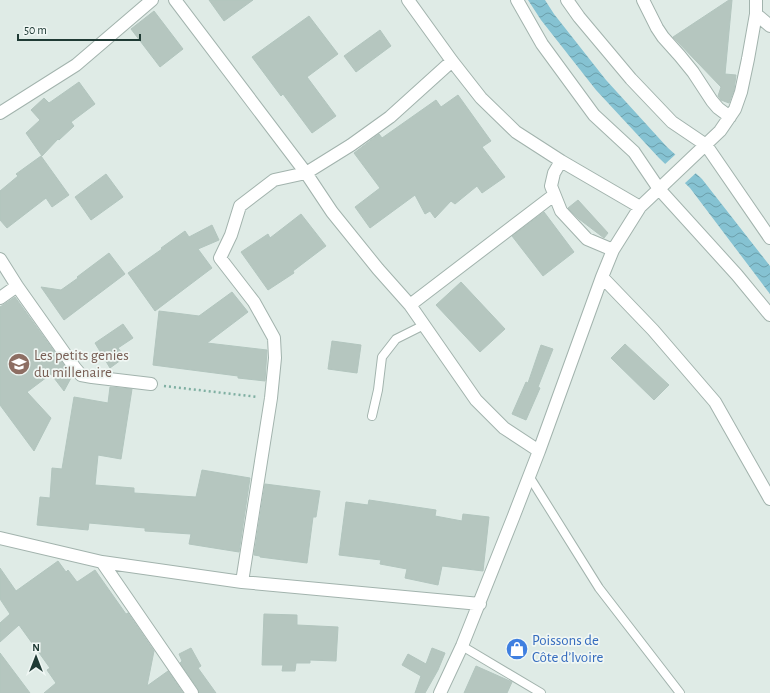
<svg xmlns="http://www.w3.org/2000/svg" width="770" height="693" viewBox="0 0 770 693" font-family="'Alegreya Sans',sans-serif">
<defs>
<pattern id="water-waves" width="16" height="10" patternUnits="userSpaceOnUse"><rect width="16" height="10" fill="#85c2d2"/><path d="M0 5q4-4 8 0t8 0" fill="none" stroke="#6c9fab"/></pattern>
</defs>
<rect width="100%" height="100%" fill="#dfebe6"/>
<path fill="url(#water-waves)" d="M528 0H545L554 14 606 80 667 147 702 179 770 266V294L690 188 659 158 596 90 541 20Z"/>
<path fill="#dfebe6" d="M677 153 697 172 684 184 664 165Z"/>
<path fill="#b5c6bf" stroke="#b2c5be" d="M209 0H253L224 21Z
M729 0H732L725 74 736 75 734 90 729 103 721 100 718 96 721 87 673 37Z
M154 11 183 49 160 67 131 29Z
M309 16 338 54 307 77 336 116 312 133 283 94 281 96 252 57Z
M380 30 391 46 356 72 344 56Z
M79 82 95 104 71 122 74 126 59 140 58 139 42 156 26 133 40 120 31 110 44 98 49 103Z
M458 95 491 141 482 147 505 177 482 193 477 186 455 204 451 201 435 218 430 211 425 214 415 195 370 228 355 207 380 188 354 153 379 134 382 138 436 100 441 107Z
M41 156 69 195 52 207 46 198 7 228 0 220V191L18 176 16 174Z
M106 174 123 197 91 220 75 197Z
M578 200 608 233 604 238 579 219 568 208Z
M544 212 574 252 543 276 512 236Z
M301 214 326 246 293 271 294 273 268 290 241 252 268 234 270 238Z
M212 225 219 240 198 249 212 268 155 311 128 273 162 249 161 248 185 231 189 237Z
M109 253 125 274 64 320 41 287 61 290 78 278 77 277Z
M461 282 505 329 480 352 436 305Z
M232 292 248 312 207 343 267 350 265 381 238 378V376L153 365 159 311 199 316Z
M15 297 72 376 64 391 51 374 27 392 51 418 34 451 0 405V307Z
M123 324 133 338 118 348 125 357 110 368 95 343Z
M332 341 361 345 357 373 328 369Z
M625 344 669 385 654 400 611 358Z
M541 345 553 349 538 387 540 388 526 420 512 414 526 382 528 383Z
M110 387 132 389 121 459 98 455 95 485 134 488V493L196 497 202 470 250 478 239 552 189 544 191 534 145 531V528L89 523 88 530 37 525 40 497 50 498 52 468 62 469 74 397 108 403Z
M265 484 320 491 316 517H313L307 563 260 557V556L254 555Z
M369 500 436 510 435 516 462 521 463 514 489 517 483 571 442 566 438 585 405 578 407 569 380 564 381 560 339 555 346 502 368 505Z
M58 561 66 572 68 570 77 582 95 570 126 614 128 613 154 651 147 686 168 671 183 693H44L56 683 47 670 50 668 19 625 0 642V623L10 614 0 599V568L16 591Z
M264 614 297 615V625L338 627 336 661 310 660V663H296L295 671H282L283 665H262Z
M191 648 201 666 198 668 216 693H199L198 689 180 663 182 661 179 654Z
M432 648 445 653 438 670 425 693H415L421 676 402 665 408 654 426 664Z
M0 653 30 693H0Z
M476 666 512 682 507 693H464Z"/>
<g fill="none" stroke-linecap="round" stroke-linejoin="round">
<g stroke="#a2b3ad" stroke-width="10">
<path id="service" d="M372 416 378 390 382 357 396 339 424 325
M529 476 599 588 680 693
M462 646 541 693"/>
</g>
<g stroke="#a2b3ad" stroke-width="14">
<path id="minor" d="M175 0 306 173 332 212 378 269 410 305 476 400 504 428 539 451
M408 0 452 61 481 98 516 132 561 161 640 207
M517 0 542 44 594 115 634 152 659 189 737 275 770 315
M567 0 579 17 631 79 672 122 706 145 770 238
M643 0 657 28 663 37 680 56 693 72 712 101 718 108 730 117
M756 14 770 26
M0 113 76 65 152 0
M561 161 554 173 551 186 561 211 587 239 613 250
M0 259 17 286 75 368 81 375 92 377 151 384
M602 277 653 330 715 402 770 499
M0 298 17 286
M410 305 554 195
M0 538 102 562 242 582 480 604
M102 562 192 693
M242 582 271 398 275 358 274 338 254 302 220 258 231 235 240 206 274 180 306 173 351 145 390 117 452 61
M440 693 462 646 513 518 539 451 602 277 613 250 640 207 720 131 735 109 741 92 748 59 756 14V0"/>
</g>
<path stroke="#7fafa2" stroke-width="2.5" stroke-dasharray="2 3" stroke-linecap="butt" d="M164 386 258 397"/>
<use href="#service" stroke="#fff" stroke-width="8"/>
<use href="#minor" stroke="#fff" stroke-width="12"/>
</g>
<defs>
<g id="school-disc" transform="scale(1.15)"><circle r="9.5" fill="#8d6e63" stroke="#f0f7f4"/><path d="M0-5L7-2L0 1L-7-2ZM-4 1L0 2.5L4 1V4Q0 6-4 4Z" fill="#fff"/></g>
<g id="shop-disc" transform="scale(1.15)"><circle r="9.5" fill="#3f7fe0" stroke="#f0f7f4"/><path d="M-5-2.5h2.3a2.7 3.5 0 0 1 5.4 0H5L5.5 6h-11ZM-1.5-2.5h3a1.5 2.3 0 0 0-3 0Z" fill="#fff"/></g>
</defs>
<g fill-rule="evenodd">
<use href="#school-disc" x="19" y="364"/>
<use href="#shop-disc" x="517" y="649"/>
</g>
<g text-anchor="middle" stroke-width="3.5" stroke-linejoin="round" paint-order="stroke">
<g font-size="15" fill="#785e54" stroke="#f0f7f4" text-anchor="start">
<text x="34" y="360">Les petits genies<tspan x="34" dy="17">du millenaire</tspan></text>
</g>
<g font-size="15" fill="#366cbe" stroke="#f0f7f4" text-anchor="start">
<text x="532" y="645">Poissons de<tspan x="532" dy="17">Côte d’Ivoire</tspan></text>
</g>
</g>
<g transform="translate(36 657)" stroke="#f0f7f4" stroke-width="3" paint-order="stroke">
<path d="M0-3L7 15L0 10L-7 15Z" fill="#203b35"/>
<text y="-6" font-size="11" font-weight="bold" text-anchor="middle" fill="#203b35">N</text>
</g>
<path d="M18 34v6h122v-6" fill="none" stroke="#203b35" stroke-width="2"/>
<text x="24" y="34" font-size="12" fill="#203b35" stroke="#f0f7f4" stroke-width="3" paint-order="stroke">50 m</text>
</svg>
